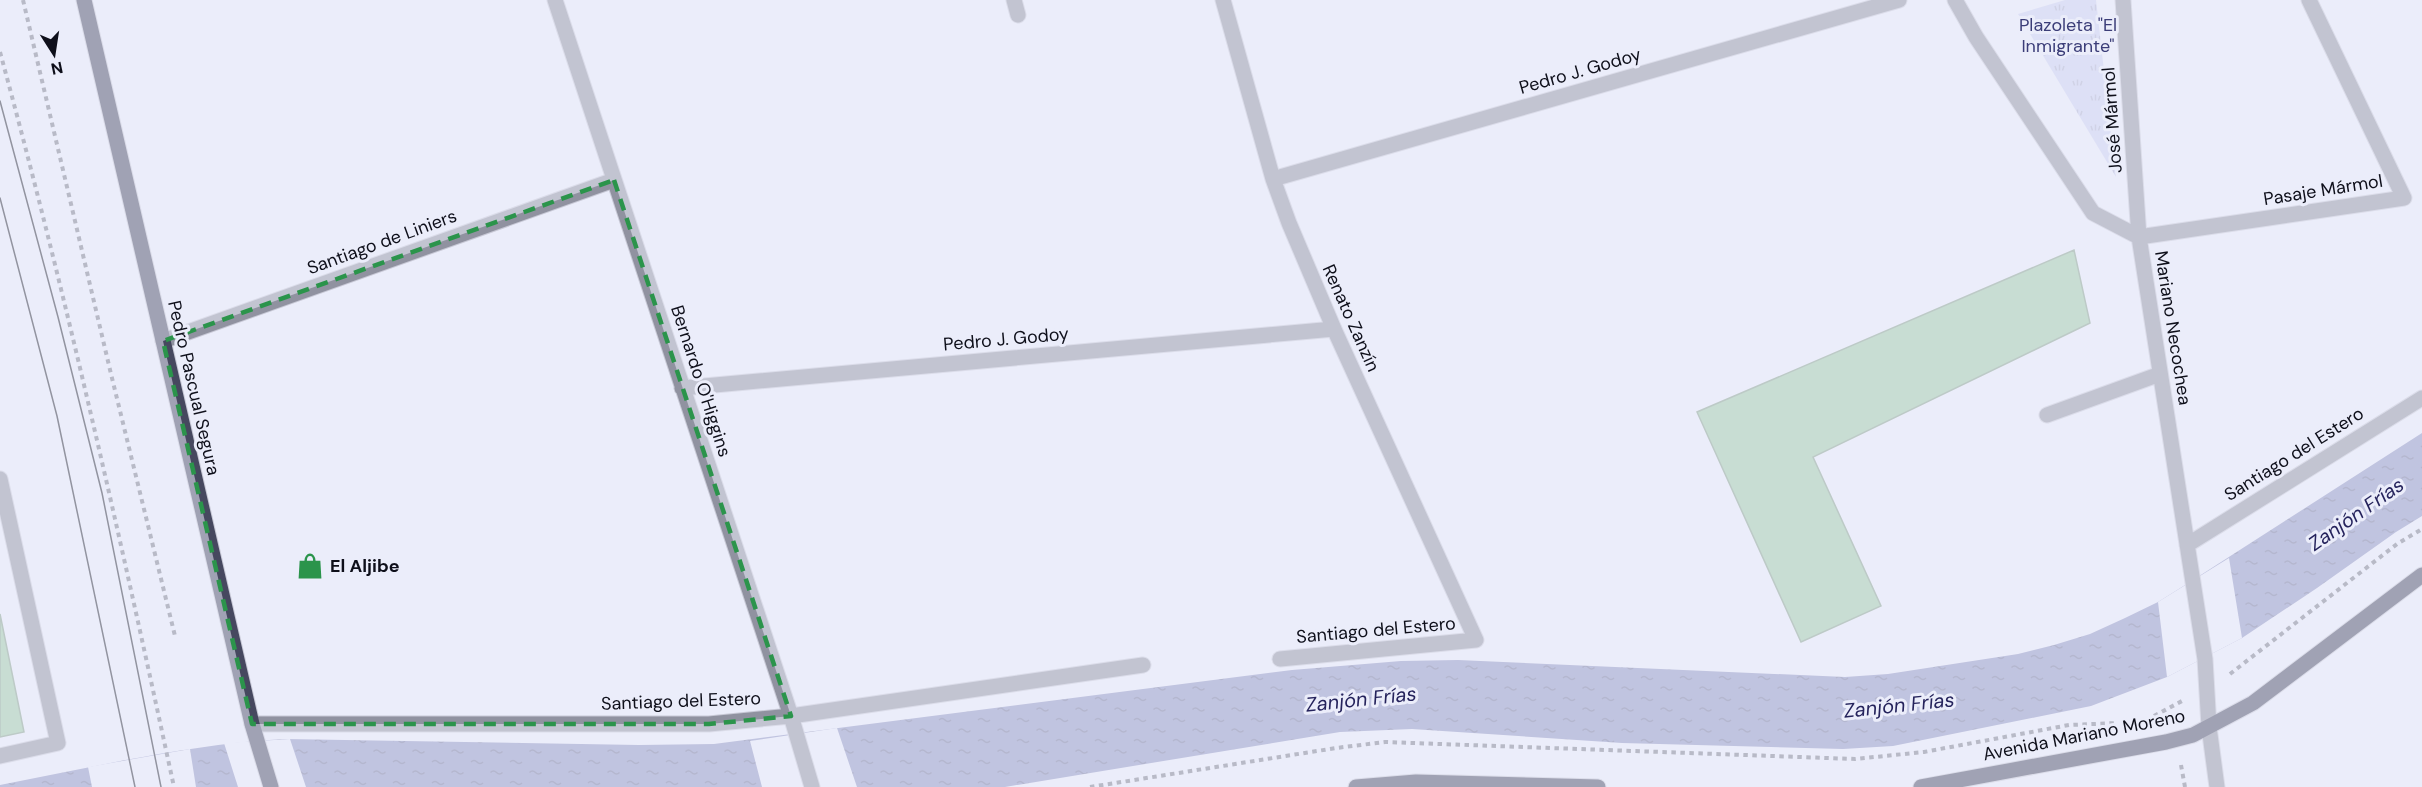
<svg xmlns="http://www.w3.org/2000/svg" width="2422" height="787" viewBox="0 0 2422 787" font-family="'DM Sans',sans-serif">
<defs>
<pattern id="park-tufts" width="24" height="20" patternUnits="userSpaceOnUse" patternTransform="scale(1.5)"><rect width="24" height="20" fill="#cdd1f1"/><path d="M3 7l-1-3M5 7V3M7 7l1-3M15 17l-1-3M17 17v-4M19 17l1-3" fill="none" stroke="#afb2ce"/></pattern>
<pattern id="water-ripples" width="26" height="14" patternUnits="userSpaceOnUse" patternTransform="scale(1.5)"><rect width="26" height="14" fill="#8d92c0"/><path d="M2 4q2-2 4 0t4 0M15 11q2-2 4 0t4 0" fill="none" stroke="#72769b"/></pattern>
</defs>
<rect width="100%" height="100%" fill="#ebedfa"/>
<path fill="url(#park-tufts)" d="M2065 0H2096L2116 177 2018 14Z"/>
<path fill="url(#water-ripples)" d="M2422 433V516L2396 532 2317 588 2242 638 2167 677 2091 706 1893 746 1843 749 1622 743 1412 729 1340 732 1005 787H0V785C94 767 189 744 285 739L639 745 714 744 1292 670 1401 661 1458 660 1845 677 1888 674 2018 654 2054 645 2090 634 2125 618 2158 602 2193 580Z"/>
<path fill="#ebedfa" d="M2229 558 2242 638 2167 677 2158 602Z
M837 728 857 787H762L750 741Z
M290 739 306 787H238L224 743Z
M190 749 196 787H92L88 767Z"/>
<path fill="#9ec9a5" stroke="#85a089" stroke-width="1.5" d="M2074 250 2090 323 1813 457 1881 606 1801 642 1697 412Z
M0 614 24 732 0 737Z"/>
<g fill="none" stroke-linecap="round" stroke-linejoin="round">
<g stroke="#c8c9d6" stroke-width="17">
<path id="minor" d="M555 0 791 716 812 787
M1014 0 1018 15
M1223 0 1273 179 1289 223 1334 329 1476 640 1280 659
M1955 0 1976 37 2093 213 2139 237
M2123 0 2139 237 2205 659 2209 727 2217 787
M1273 179 1899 0
M2139 237 2404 198 2309 0
M163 341 614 180
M682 388 1334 329
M2047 415 2160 374
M2187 545 2422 398
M252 724H709L791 716 1143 665
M0 756 58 743 0 479"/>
</g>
<g stroke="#c8c9d6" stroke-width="17">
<path id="major" d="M84 0 252 724 271 787
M1356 787 1416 782 1598 787
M1921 787 2166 742 2193 735 2253 703 2422 575"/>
</g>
<path stroke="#7b7d89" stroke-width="4" stroke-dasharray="4.5 4.5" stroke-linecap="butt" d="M23 0 111 374 175 636
M0 52C66 295 121 541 174 787
M2230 674 2397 544 2422 529
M2154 716 2182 701
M2181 765 2185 787
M1090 787 1336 748 1385 742 1855 759 1924 752 2069 725 2118 723"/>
<use href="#minor" stroke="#9092a0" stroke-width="15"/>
<use href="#major" stroke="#46485f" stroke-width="15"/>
<path stroke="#262833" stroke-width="1.5" d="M0 101 58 317 102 493 161 787
M0 198 57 416 135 787"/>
</g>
<path d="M0 0H2422V787H0ZM614 180 791 716 709 724H252L163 341Z" fill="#ebedfa" fill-opacity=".55" fill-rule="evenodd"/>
<path fill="none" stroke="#2b944b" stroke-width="4.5" stroke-dasharray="12 8" stroke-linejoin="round" d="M614 180 791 716 709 724H252L163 341Z"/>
<defs>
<g id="shop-bare" transform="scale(2.07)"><path d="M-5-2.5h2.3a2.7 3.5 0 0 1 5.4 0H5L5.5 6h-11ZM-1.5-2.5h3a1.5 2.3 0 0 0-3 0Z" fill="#2b944b" stroke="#ebedfa" stroke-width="2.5" paint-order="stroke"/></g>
</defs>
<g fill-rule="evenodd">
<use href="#shop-bare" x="310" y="566"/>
</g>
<g text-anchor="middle" stroke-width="6" stroke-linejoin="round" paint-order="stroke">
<g font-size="18" fill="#3b3d78" stroke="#ebedfa">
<text x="2068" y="31">Plazoleta "El<tspan x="2068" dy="21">Inmigrante"</tspan></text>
</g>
<g font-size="18" fill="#0e0f1a" stroke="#ebedfa">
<text transform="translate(1580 71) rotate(-16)" y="6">Pedro J. Godoy</text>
<text transform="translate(2112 120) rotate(-94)" y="6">José Mármol</text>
<text transform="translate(2323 190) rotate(-9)" y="6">Pasaje Mármol</text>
<text transform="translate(382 242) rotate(-20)" y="6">Santiago de Liniers</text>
<text transform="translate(1351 318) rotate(66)" y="6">Renato Zanzín</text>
<text transform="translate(2173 328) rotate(81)" y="6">Mariano Necochea</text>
<text transform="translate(1006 339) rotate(-5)" y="6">Pedro J. Godoy</text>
<text transform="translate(701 381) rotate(72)" y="6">Bernardo O'Higgins</text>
<text transform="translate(194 388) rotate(77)" y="6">Pedro Pascual Segura</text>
<text transform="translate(2294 454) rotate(-32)" y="6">Santiago del Estero</text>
<text transform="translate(1376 630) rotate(-5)" y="6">Santiago del Estero</text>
<text transform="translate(681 701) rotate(-2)" y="6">Santiago del Estero</text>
<text transform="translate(2084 735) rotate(-11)" y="6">Avenida Mariano Moreno</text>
</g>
<g font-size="18" font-weight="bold" fill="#0e0f1a" stroke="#ebedfa" text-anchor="start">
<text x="330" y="572">El Aljibe</text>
</g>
<g font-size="20" font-style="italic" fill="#25235c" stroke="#ebedfa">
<text transform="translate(2356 514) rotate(-35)" y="7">Zanjón Frías</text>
<text transform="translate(1361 699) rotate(-6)" y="7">Zanjón Frías</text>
<text transform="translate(1899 705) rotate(-6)" y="7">Zanjón Frías</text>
</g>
</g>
<g transform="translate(54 54) rotate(168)" stroke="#ebedfa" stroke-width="4.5" paint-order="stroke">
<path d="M0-4.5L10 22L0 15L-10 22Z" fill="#0e0f1a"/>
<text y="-9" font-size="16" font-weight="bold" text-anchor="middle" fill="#0e0f1a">N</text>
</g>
</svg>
